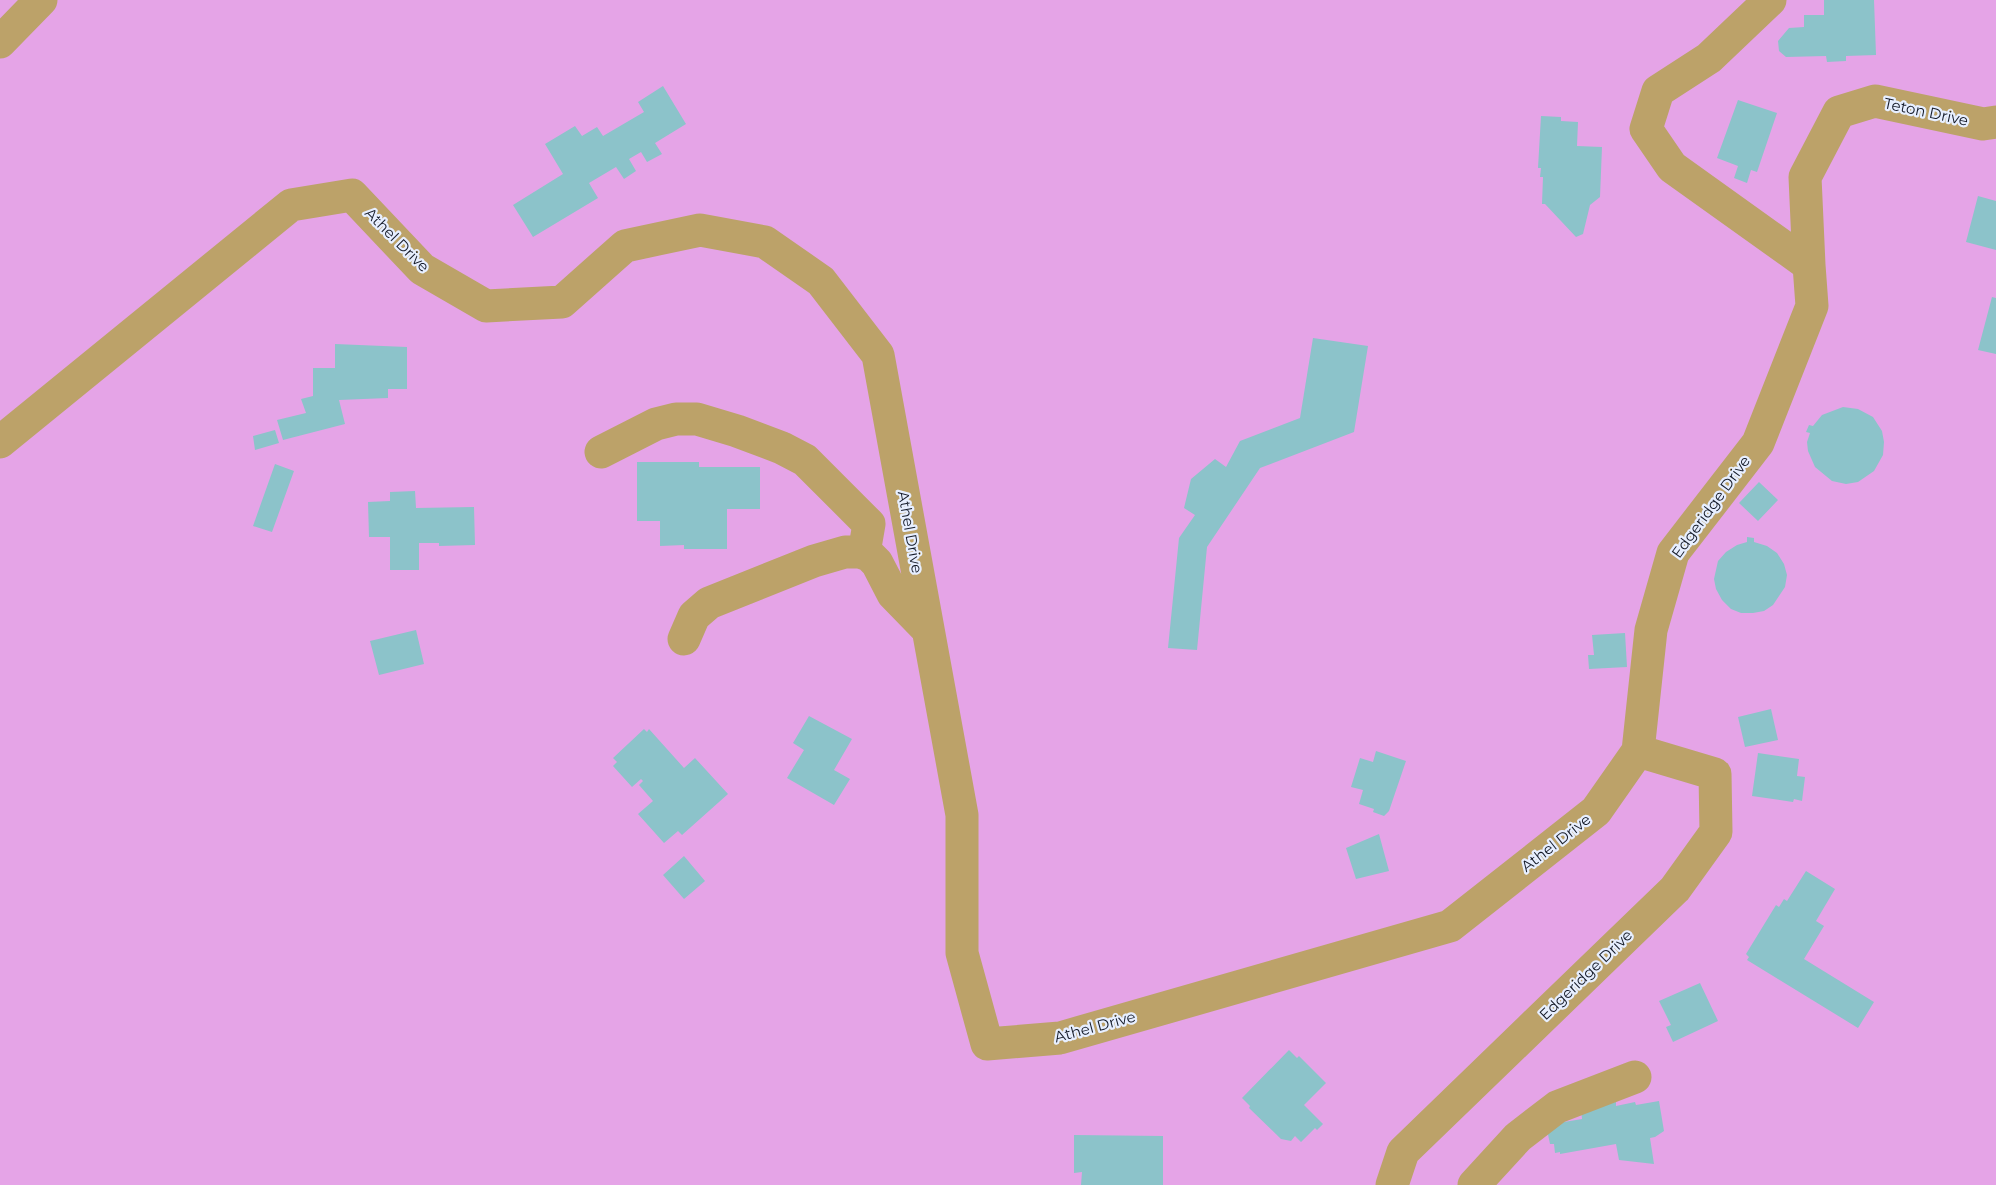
<svg xmlns="http://www.w3.org/2000/svg" width="1996" height="1185" viewBox="0 0 1996 1185" font-family="Montserrat,sans-serif">
<rect width="100%" height="100%" fill="#d6e1f9"/>
<path fill="#e5a4e7" d="M0 0H1996V1185H0Z"/>
<path fill="#8cc3ca" d="M1824 0H1874L1876 55 1846 56V61L1827 62 1826 56 1786 57 1779 51 1778 41 1789 28 1804 27V15H1824Z
M663 86 686 124 655 143 662 154 647 162 641 152 629 159 636 171 624 179 616 167 589 183 598 198 533 237 513 205 563 174 545 144 575 126 582 136 597 127 603 136 644 112 638 102Z
M1738 100 1777 113 1757 172 1751 170 1747 183 1734 178 1738 166 1717 158Z
M1541 116 1561 117V121L1578 122 1577 146 1602 147 1600 197 1590 205 1583 234 1576 237 1545 204H1542L1543 177H1540L1541 168H1538Z
M1978 196 1996 201V250L1966 242Z
M1992 297 1996 298V354L1978 350Z
M1313 338 1368 346 1354 432 1260 468 1207 547 1197 650 1168 648 1179 538 1195 515 1184 508 1191 479 1215 459 1226 467 1240 441 1300 418Z
M335 344 407 347V389H388V398L339 400 345 424 283 440 277 420 306 413 301 399 313 396V368H335Z
M1843 407 1858 409 1873 417 1882 431 1884 442 1883 455 1874 471 1858 482 1846 484 1832 481 1815 467 1808 451 1807 442 1810 433 1806 432 1809 425 1813 426 1822 415Z
M275 430 279 443 255 450 253 436Z
M637 462H699V467H760V509H727V549H684V545L660 546V521H637Z
M275 464 294 471 272 532 253 526Z
M1759 482 1778 500 1758 521 1739 503Z
M415 491 416 508 474 507 475 545 439 546V543H419V570H390V537H369L368 502 390 501V492Z
M1747 537 1754 538V542L1767 546 1777 553 1784 564 1787 575 1785 587 1773 605 1764 611 1753 613H1741L1731 609 1722 600 1716 589 1714 579 1718 561 1726 552 1737 545 1747 542Z
M416 630 424 664 379 675 370 641Z
M1625 633 1627 667 1589 669 1588 655H1594L1592 635Z
M1771 709 1778 740 1745 747 1738 717Z
M809 716 852 739 834 770 850 779 834 805 787 778 804 750 793 743Z
M644 729 647 732 649 729 684 768 695 758 728 794 682 835 678 831 664 843 638 814 653 801 639 785 643 781 641 779 632 787 613 766 617 762 613 758Z
M1376 751 1406 761 1389 811 1384 816 1373 812 1374 809 1359 804 1363 790 1351 787 1360 758 1373 762Z
M1758 753 1799 759 1797 776 1805 777 1802 801 1794 799 1793 802 1752 796Z
M1379 834 1389 871 1356 879 1346 848Z
M684 856 705 881 684 899 663 875Z
M1806 871 1835 889 1816 921 1824 926 1804 959 1874 1002 1858 1028 1747 960 1749 957 1746 954 1776 905 1779 907 1784 899 1787 901Z
M1700 983 1718 1021 1673 1042 1666 1027 1671 1025 1659 1001Z
M1289 1050 1297 1058 1299 1056 1326 1083 1304 1105 1323 1124 1317 1130 1315 1128 1301 1142 1295 1136 1291 1141 1281 1139 1249 1108 1250 1106 1242 1098Z
M1659 1101 1664 1131 1655 1137 1650 1138 1654 1164 1619 1160 1616 1144 1560 1154V1152L1555 1153 1554 1144H1550L1546 1125 1582 1119 1581 1108 1616 1102V1106L1635 1102 1636 1105Z
M1074 1135 1163 1136V1185H1081L1082 1172 1074 1173Z"/>
<g fill="none" stroke-linecap="round" stroke-linejoin="round">
<path stroke="#bca269" stroke-width="33" d="M0 42 41 0
M1809 265 1805 177 1839 112 1875 101 1983 124 1996 122
M0 442 291 205 352 195 422 269 486 306 562 302 625 246 700 230 765 242 821 281 878 355 962 815V953L987 1044 1060 1038 1450 926 1596 811 1638 751
M601 452 656 424 676 419H697L737 431 782 448 805 460 869 524 864 553
M684 639 694 616 709 603 814 561 845 552H860L869 555 877 563 893 594 928 630
M1392 1185 1403 1152 1675 889 1716 832 1715 774 1638 751 1651 630 1673 553 1758 443 1812 306 1809 265 1672 167 1646 129 1658 91 1709 58 1770 0
M1474 1185 1518 1137 1557 1107 1635 1077"/>
</g>
<g text-anchor="middle" stroke-width="4.5" stroke-linejoin="round" paint-order="stroke">
<g font-size="15" fill="#131927" stroke="#e7efff">
<text transform="translate(1926 112) rotate(12)" y="5">Teton Drive</text>
<text transform="translate(397 240) rotate(45)" y="5">Athel Drive</text>
<text transform="translate(1711 507) rotate(-54)" y="5">Edgeridge Drive</text>
<text transform="translate(910 532) rotate(80)" y="5">Athel Drive</text>
<text transform="translate(1556 843) rotate(-38)" y="5">Athel Drive</text>
<text transform="translate(1586 975) rotate(-44)" y="5">Edgeridge Drive</text>
<text transform="translate(1095 1027) rotate(-15)" y="5">Athel Drive</text>
</g>
</g>
</svg>
